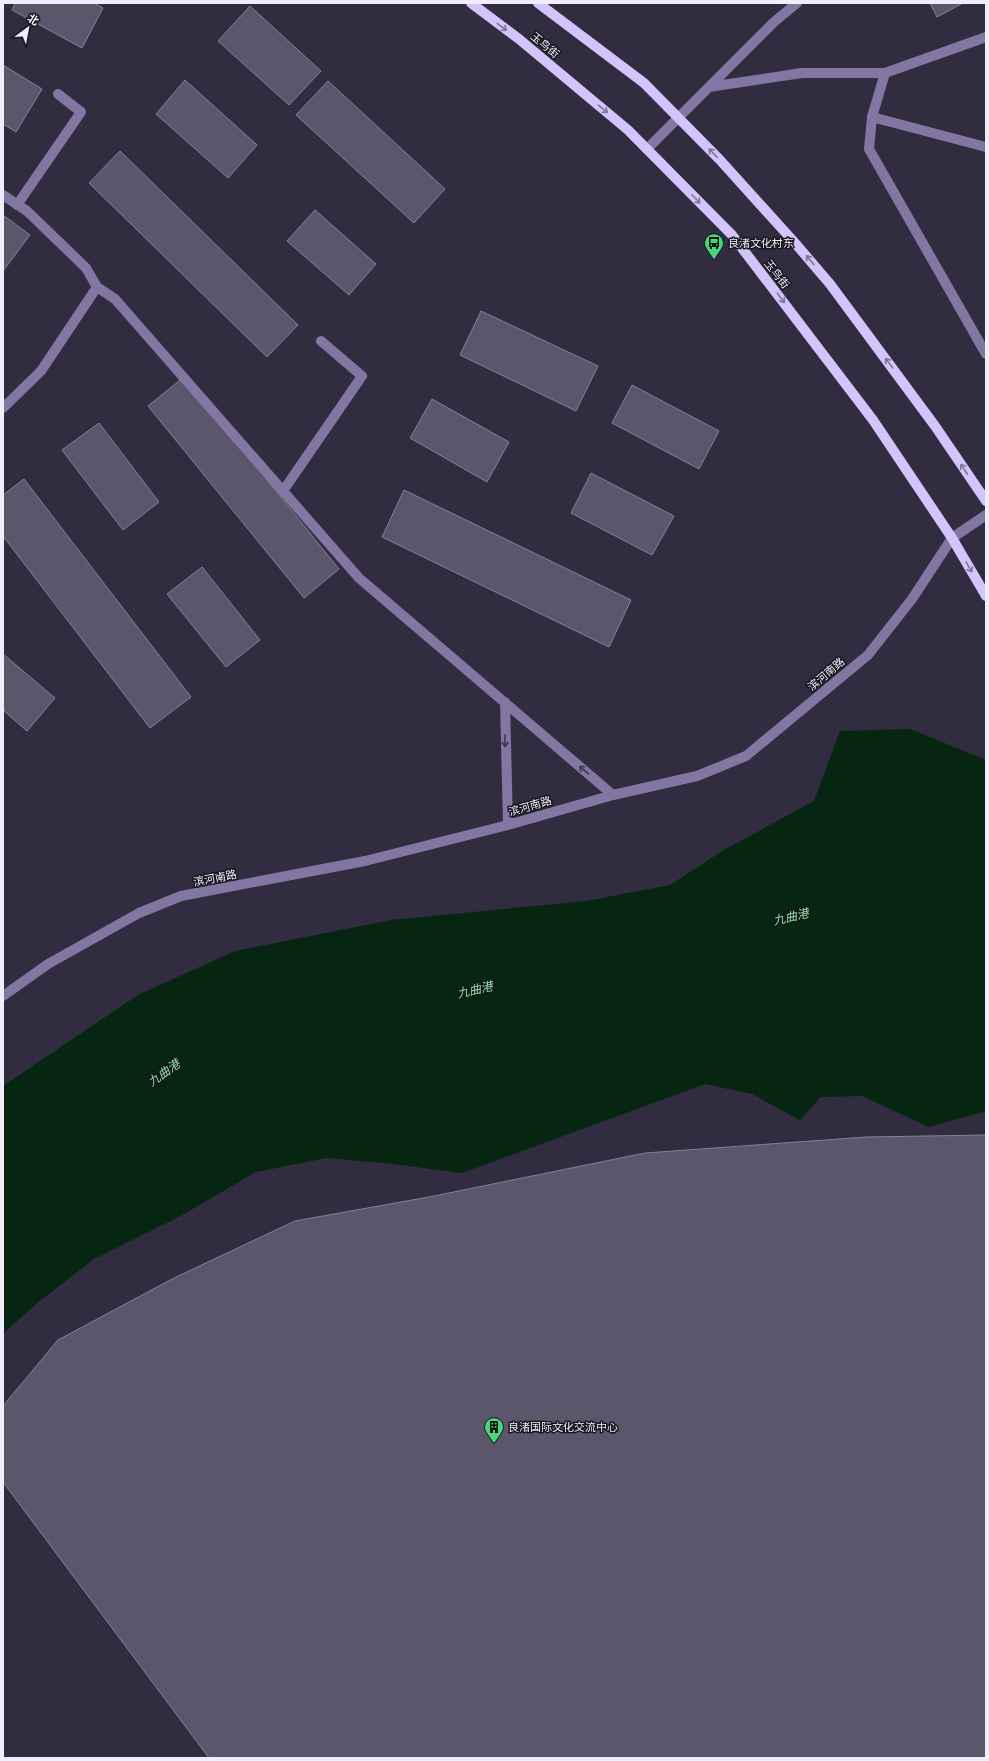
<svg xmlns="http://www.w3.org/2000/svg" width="989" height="1761" viewBox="0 0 989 1761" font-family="'IBM Plex Serif','Noto Sans SC',serif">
<rect width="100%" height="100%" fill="#312c3f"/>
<path fill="#062611" d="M910 729 986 760V1111L929 1127 862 1096 821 1097 800 1120 752 1094 705 1084 462 1173 393 1164 327 1158 256 1172 177 1218 94 1259 37 1303 3 1334V1086L138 995 235 951 391 920 586 901 670 885 724 850 814 801 840 731Z"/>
<path fill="#5b566b" stroke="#868197" d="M15 3H94L103 8 82 48 12 10Z
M930 3H963L937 17Z
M250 6 321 71 289 105 218 41Z
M3 65 42 89 16 132 3 124Z
M185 80 257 145 228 178 156 114Z
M328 81 445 189 414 223 296 115Z
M120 151 298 325 267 357 89 183Z
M315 210 376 264 349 295 287 241Z
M3 215 30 235 3 271Z
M481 311 598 366 576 411 460 355Z
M184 377 339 569 304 598 148 406Z
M632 385 719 431 699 469 612 423Z
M432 399 509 442 487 482 410 438Z
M99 423 159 502 123 530 62 450Z
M591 473 674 516 652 555 571 513Z
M24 479 191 697 150 728 3 536V495Z
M404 490 631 600 609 647 382 537Z
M202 567 260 640 226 667 167 594Z
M3 654 55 698 27 731 3 710Z
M986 1135V1758H209L3 1482V1406L58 1340 174 1278 295 1221 429 1197 645 1153 867 1137Z"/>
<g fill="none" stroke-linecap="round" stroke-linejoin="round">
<path stroke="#8277a3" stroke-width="10" d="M885 73 872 117 869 149 986 354
M709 87 774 22 797 3
M872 117 986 147
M647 149 709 87 802 73H885L986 37
M3 195 27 211 86 268 97 287 115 299 359 578 613 795
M17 205 81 112 58 94
M3 408 41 371 97 287
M283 491 362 376 321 341
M505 702 508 825
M3 996 48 964 139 913 181 896 365 861 508 825 613 795 697 776 746 756 868 655 912 599 952 538 986 515"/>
<path stroke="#d3c5fb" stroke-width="10" d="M471 3 519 39 628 130 732 235 873 420 952 538 986 596
M538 3 644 83 720 160 795 243 830 284 935 426 986 501"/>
</g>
<defs><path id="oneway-shaft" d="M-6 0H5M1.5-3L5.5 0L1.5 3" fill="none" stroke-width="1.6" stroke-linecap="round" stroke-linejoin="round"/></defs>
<g stroke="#7f7698">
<use href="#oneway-shaft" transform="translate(502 27) rotate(37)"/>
<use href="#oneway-shaft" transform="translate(603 109) rotate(40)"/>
<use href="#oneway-shaft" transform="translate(713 153) rotate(-134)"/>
<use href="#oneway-shaft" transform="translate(696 199) rotate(45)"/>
<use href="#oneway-shaft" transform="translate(810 260) rotate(-131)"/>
<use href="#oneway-shaft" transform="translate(781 298) rotate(53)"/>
<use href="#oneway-shaft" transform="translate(889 363) rotate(-127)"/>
<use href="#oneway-shaft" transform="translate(964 469) rotate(-124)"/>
<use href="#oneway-shaft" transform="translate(969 567) rotate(60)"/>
</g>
<g stroke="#3d384d">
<use href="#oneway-shaft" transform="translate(505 741) rotate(89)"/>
<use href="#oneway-shaft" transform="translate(584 770) rotate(-140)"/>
</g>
<defs>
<g id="bus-pin" transform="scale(1)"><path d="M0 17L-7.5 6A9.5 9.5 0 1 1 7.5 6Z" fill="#45d77a" stroke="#18161e"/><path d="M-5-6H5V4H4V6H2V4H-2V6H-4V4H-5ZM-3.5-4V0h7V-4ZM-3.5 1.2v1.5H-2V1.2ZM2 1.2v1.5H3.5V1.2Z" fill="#111"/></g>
<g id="building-pin" transform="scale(1)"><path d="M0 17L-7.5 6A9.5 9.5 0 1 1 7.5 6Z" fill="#45d77a" stroke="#18161e"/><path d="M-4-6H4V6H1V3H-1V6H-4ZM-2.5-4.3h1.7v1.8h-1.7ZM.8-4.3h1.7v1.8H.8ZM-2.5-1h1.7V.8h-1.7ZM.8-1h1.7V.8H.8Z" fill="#111"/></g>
</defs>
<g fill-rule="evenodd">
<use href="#bus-pin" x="714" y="243"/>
<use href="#building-pin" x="494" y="1427"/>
</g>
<g text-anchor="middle" stroke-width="3" stroke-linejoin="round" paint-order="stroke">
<g font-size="11" fill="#f1eefb" stroke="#18161e">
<text transform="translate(545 45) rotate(40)" y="4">玉鸟街</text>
<text transform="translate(777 274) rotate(52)" y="4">玉鸟街</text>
<text transform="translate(826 674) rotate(-40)" y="4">滨河南路</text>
<text transform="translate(530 806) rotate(-16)" y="4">滨河南路</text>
<text transform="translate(215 878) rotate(-11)" y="4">滨河南路</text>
</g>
<g font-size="11" fill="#f1eefb" stroke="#18161e" text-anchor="start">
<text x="728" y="247">良渚文化村东</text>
<text x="508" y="1431">良渚国际文化交流中心</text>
</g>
<g font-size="12" font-style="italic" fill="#8ce0a2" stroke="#18161e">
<text transform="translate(791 917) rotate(-13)" y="4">九曲港</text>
<text transform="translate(475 990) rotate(-13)" y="4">九曲港</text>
<text transform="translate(164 1073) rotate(-36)" y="4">九曲港</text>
</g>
</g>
<rect width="989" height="1761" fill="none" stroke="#f1eefb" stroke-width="8"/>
<g transform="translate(28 28) rotate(32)" stroke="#18161e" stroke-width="3" paint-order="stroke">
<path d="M0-3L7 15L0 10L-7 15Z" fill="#f1eefb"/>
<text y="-6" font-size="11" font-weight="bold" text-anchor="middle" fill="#f1eefb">北</text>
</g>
</svg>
